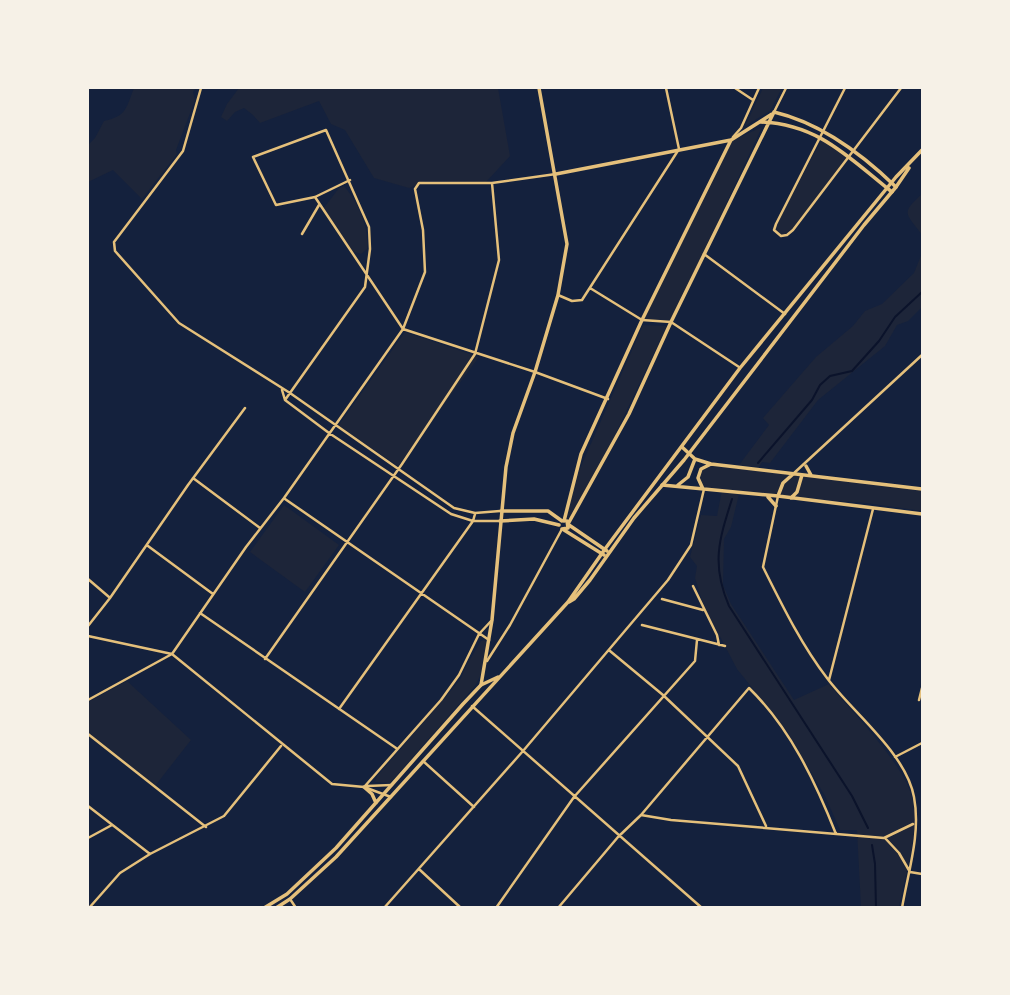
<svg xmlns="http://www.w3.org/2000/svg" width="1010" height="995" viewBox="0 0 1010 995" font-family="Karla,sans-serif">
<rect width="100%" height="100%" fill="#14213d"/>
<path fill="#1d2539" d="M134 88H196L193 92 195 100 176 150 177 154 142 199 113 170 88 182V145L95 138 104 121C127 116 126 108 134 88Z
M239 88H498L510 156 486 182 426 181 409 188 374 178 345 130 331 124 319 101 260 123 253 115 244 108 235 112 227 121 221 117 227 104Z
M763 88H782L770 111 745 126Z
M762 127 671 322 644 319 731 141Z
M822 139 849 158 792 229 783 236 777 233 775 227Z
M344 186C359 204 369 226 367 249L361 254 352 251 323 209 339 188Z
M922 194V235C906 213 900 214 922 194Z
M922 253V307L908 321 897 325 885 346 818 400 770 463 762 462 759 467 739 465 769 425 763 418 816 357 853 326 865 311 882 304 914 273Z
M643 325 667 326 602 462 570 519 566 518 579 471Z
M405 332 479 357 398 466 338 426Z
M712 466 922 489V511L866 503 739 494 731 527 724 539 723 585 731 604 794 700 829 684C852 712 907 767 913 801 919 836 905 874 899 907H861L857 830H840L825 796 787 731 737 669 703 604 695 578 697 566 690 557 701 515 717 516 722 490 704 488 700 478 703 469Z
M284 505 339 545 305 592 250 552Z
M484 640 487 643 481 674 475 686 390 783 375 782 377 776 460 680 466 666 481 641Z
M127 681 191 740 155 786 88 733V702Z"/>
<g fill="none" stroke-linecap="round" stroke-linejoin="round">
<path stroke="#0b132b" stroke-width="2" d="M758 463 812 400 820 385 830 376 852 371 879 341 895 317 922 292
M732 499C719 540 711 564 729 606L852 796 868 828
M872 845 875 864 876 908"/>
<path stroke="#e5c07b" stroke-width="2.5" d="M201 88 183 151 114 242 115 251 179 323 290 393 454 508 475 513 500 511
M735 88 753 100
M845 88 776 224 774 230 781 236 787 235 793 230 901 88
M774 112 786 88
M733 137 741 128 759 88
M315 197 403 329 535 372 608 399
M302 234 319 205
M704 254 785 314
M590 288 642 320 671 322 739 367
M558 295 572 301 582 300 679 149 666 88
M282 390 285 400 329 433 451 514 473 521H500
M285 400 365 287 370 249 369 227 326 130 253 157 276 205 315 197 350 180
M793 474 922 355
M193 478 260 528
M778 496 763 567C782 605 801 644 827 678 853 713 906 753 914 797 921 834 908 872 902 908
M285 499 489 640
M148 546 213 594
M88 579 109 597
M693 586 717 635 719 645
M662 599 703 610
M200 613 396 748
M642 625 725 646
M88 626 110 598 188 485 245 408
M88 636 172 654 332 784 364 787 391 797
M610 651 663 695 738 766 766 826
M265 659 402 464 475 354 499 260 492 183
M487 661 510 625 562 529
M829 680 873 509
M88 700 172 654 246 547 284 498 403 329 425 272 423 230 415 189 419 183H492L556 174
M919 700 922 688
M472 706 702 908
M339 709 473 521 475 514
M88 734 206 827
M895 757 922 743
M423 761 474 807
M365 786 441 700 459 675 479 634 492 620
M367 786 392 785
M88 806 150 854
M641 815 671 820 884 838 913 824
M88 838 112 825
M885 838 899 853 910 872
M420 870 461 908
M910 872 922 874
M290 899 296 908
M89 908 120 873 150 854 224 816 281 746
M384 908 523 751 668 580 691 545 704 489
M496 908 574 797 695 661 697 640
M558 908 618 837 641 815 749 688C790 728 815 781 836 834"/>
<path stroke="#e5c07b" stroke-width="3.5" d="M774 112C821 123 862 154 896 187
M761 122C819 124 850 159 892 192
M556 174 731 140 772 114
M501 511H548L562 521
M500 521 534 519 559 525
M564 521 581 454 642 320 731 140
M568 524 629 414 671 322 774 112
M569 525 607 551
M562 529 568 528 567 521
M564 530 604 555"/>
<path stroke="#e5c07b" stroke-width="3.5" d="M682 447 695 459 711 464 922 489
M806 466 811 475
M662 485 778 496 922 514
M678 485 688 477 695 459
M703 489 698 478 701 469 711 464
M778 496 783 483 792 475
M768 497 776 506
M791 498 797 492 802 475
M481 685 492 620 506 467 513 433 535 372 558 295 567 244 539 88"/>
<path stroke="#e5c07b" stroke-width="3.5" d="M569 602 574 599 590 580 634 518 684 460 864 225 896 187 909 168
M364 787 372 794 376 803
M264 908 287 894 336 848 463 704 481 685 498 677
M276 908 290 899 336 857 568 602 605 549 740 368 896 177 922 150"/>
</g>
<rect width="1010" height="995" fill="none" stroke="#f6f1e7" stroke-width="178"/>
</svg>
